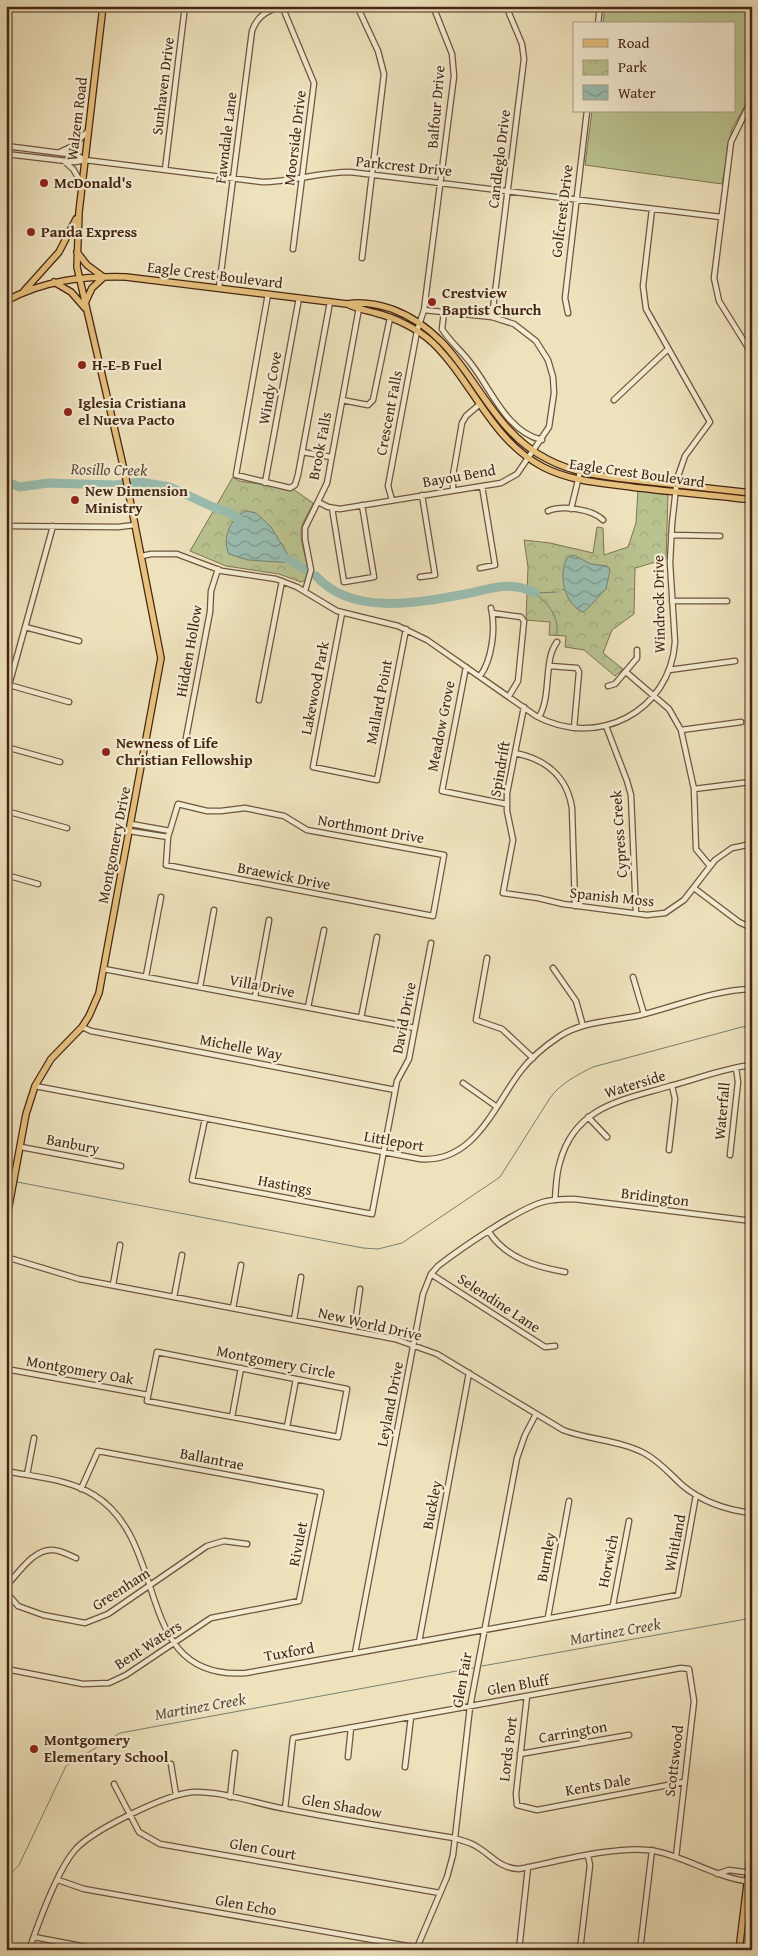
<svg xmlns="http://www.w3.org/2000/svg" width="758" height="1956" viewBox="0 0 758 1956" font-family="'Gentium Book Plus',serif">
<defs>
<pattern id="park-crowns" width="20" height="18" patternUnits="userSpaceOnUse" patternTransform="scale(1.25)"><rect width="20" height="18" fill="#b9c390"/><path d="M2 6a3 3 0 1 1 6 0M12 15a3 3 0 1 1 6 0" fill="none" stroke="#a0a77b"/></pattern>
<pattern id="water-waves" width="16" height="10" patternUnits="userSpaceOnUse" patternTransform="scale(1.25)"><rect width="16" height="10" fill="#99beb1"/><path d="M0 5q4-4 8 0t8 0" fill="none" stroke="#7f9a8f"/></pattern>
</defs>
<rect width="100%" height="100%" fill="#eee2bc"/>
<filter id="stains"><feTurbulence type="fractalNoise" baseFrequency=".004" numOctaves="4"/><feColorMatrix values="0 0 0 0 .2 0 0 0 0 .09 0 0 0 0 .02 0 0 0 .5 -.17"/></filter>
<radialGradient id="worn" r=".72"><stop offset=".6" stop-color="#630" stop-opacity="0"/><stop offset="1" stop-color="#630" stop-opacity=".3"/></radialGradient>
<path fill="#b9c390" stroke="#7f7452" d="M605 6H752V63L746 104 732 129 722 184 585 165 592 111H734V24H603Z"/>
<path fill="url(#park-crowns)" stroke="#7f7452" d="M233 477 239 481 293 489 313 503C310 512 301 522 301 533 301 549 311 565 306 580L301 582 279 574 226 566 190 551Z
M638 490 668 495 666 559 635 568 634 614 612 630 603 653 623 669 615 676 584 650 565 647 566 636 549 635 550 622 526 620 528 567 524 540 550 543 593 553 597 527 603 528 604 555 628 547 636 523Z"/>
<path fill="url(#water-waves)" stroke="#778172" d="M246 511 256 513 271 527 293 563 248 560 229 554C221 539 231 517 246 511Z
M573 555 591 564 607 566 610 570 606 589C599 595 589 609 583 612 564 604 558 575 567 558Z"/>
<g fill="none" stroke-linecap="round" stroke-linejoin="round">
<path stroke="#778172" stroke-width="1" d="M562 590 565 589
M535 593C548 604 559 616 557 633
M536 593 557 592
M6 1180 11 1181
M17 1182 363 1248 378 1249 402 1243 500 1177 550 1098C561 1083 577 1075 593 1067L742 1027 752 1026
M482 1666 752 1618
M6 1879 19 1865 66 1766 120 1733 473 1668"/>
<path stroke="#99beb1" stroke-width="9" d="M6 482 20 487 48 483 115 485 140 482 170 487 213 507 230 513 245 524
M284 557 307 571
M316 576C352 616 417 603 465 594 491 589 510 580 535 593"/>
<g stroke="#6f553e" stroke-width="7">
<path id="minor" d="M282 6 314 83 293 249
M357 6 378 51 384 74 362 258
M598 24 600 6
M752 90 748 107 731 142 714 278 719 301 752 354
M6 146 76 155 85 160
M60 152 73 146 88 131
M6 154 75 162 85 160 262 182C292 182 320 172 350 172L721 217
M64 161 73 169 82 184
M165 170 185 6
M219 288 252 31C257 16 266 12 280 6
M268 294 236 475 290 488 295 485 298 475 330 302
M444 312 442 329C450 342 463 352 472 365 492 391 507 432 542 440
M568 313 565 298 587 111
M492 317 524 59 522 44 506 6
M342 400 368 405 373 400 390 318
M614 400 667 350
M302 452 331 457
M265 483 299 298
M453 490V475L462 423 466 416 480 404
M392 500 388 486 417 331 424 310 454 76 452 54 433 6
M318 502 328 507 340 509 501 483 517 474 549 427 554 393 553 377 548 360 536 341 514 324 492 317 424 310
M332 508 344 582 374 577 362 505
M571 509 580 472
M548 511C562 505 592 509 603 520
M6 526 118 527 135 525
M671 535 720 536
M142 556 151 554H177L222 571 276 579 297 587 337 611 398 626 427 640 536 716C597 749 670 712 675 642L670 563 672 524 677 479 685 456 710 422 646 309 643 286 652 209
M480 568 495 565 482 486
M420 577 435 575 422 495
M305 591 311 570 305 539V528L327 483 359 308
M672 601H727
M342 613 313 767 377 780 406 629
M492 613 521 617 524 621 518 681 509 696
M25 627 79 641
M550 666 577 668 579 672 574 728
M466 667 442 791 506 804
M669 670 735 661
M626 672 669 709 681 730 694 789 696 849 710 866
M480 676C492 660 496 628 491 608
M9 685 69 702
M608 686 615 684 637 658V650
M6 696 53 526
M259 700 282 581
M524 707 507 793V811L513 840 503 893 538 898 563 904 647 915 665 913 684 900 715 860 732 848 752 844
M539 717C552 695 543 660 557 642
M606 726 627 781 631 795 636 913
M681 730 741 722
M186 738 210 612 211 591 218 569
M6 747 60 762
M515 753C545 759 567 776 572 808L575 906
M694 789 750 782
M178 804 207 811H221L245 808 284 816 307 830 444 855 433 916 166 865 168 837Z
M6 811 67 828
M131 824 170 831
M129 831 168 837
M6 875 38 884
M694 888 739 922 752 928
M487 958 476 1020 502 1029 533 1058
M553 968 576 1001 583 1026
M104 969 415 1028
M146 976 161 897
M633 977 644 1014
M200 987 214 910
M255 997 269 920
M6 1004 8 1008
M308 1007 324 930
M361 1018 377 937
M82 1027 91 1031 395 1090
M463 1083 497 1107
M35 1086 420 1159C474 1163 493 1108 520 1072 531 1057 545 1046 560 1036 583 1021 614 1021 641 1015 678 1006 713 990 752 989
M588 1117 607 1137
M205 1119 192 1180 372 1214 397 1081 409 1059 431 943
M21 1147 121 1166
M669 1150 675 1099 672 1086
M730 1155 738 1082 736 1068
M555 1200C556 1187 556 1174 560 1162 575 1106 623 1100 670 1086 697 1079 724 1068 752 1065
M489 1232C506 1258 536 1267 565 1272
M6 1257 79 1279 395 1339 437 1354 563 1430C589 1440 619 1440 644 1453 659 1461 669 1473 682 1485 702 1502 726 1510 752 1513
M431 1274 545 1347 555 1346
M113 1285 120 1245
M174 1297 182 1255
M233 1308 241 1265
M294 1320 301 1277
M354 1331 360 1289
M157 1352 347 1389 338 1437 147 1401Z
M6 1369 148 1395
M232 1417 241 1368
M287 1427 296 1379
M6 1471C35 1477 69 1479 94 1495 172 1543 131 1681 246 1673L678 1595 696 1495
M27 1475 34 1438
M6 1586C18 1574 34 1548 53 1550 60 1550 69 1555 76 1558
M6 1592 18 1606 43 1615 85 1623 108 1614 207 1546 224 1541 247 1544
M613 1605 629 1521
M548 1617 569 1501
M419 1642 469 1373
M355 1653 423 1294 431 1274 438 1266C460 1249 518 1209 543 1202 553 1199 563 1199 574 1199L752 1221
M6 1669 83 1684 109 1683 126 1675 211 1618 299 1601 321 1492 98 1451 81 1489
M527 1696 516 1794 517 1805 537 1810 684 1782
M520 1754 629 1735
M348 1757 351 1728
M171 1764 176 1795
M405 1767 411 1717
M114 1784 139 1832 160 1844 440 1893
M230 1797 235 1753
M285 1809 293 1738 681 1668 689 1669 694 1701 676 1857
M717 1874 729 1870 752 1873
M58 1880 84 1889 430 1950
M34 1937 102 1950
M29 1950C38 1924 58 1869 75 1850 92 1830 167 1794 193 1792 224 1791 256 1804 286 1809 342 1820 398 1829 454 1838 461 1840 468 1842 474 1845 491 1854 498 1868 519 1869 555 1862 621 1844 655 1851 689 1858 716 1878 752 1882
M416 1950 447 1877 453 1855 470 1707 517 1458 525 1435 536 1414
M519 1950 528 1867
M580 1950 590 1865 588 1856
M640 1950 652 1850"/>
</g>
<g stroke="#452614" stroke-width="8">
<path id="major" d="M77 252 87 265 102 276
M54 282 71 292 85 308
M24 291 59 252 76 219
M6 301C44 280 84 276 126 277L347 304C357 309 366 310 376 313 396 318 418 329 433 343 473 382 491 440 543 467 570 481 601 483 631 487 671 492 712 495 752 500
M85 303 92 288 104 277
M347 304C363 301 377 304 392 309 470 338 478 424 547 459 577 475 610 477 643 481 679 485 715 489 752 493
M6 1222 26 1114 35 1086 51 1059 82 1027 89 1016 99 993 161 658 125 474 77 267 79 212 103 6
M739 1950 752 1843"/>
</g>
<use href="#minor" stroke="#f4ecd3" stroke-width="4.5"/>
<use href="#major" stroke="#e7c17e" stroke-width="5.5"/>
</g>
<g fill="#8f2418" stroke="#f4ecd3" stroke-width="2">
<circle cx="44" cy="183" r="5"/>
<circle cx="31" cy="232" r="5"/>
<circle cx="432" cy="302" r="5"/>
<circle cx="82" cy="365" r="5"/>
<circle cx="68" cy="412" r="5"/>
<circle cx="75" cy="500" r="5"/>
<circle cx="106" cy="752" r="5"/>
<circle cx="34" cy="1749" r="5"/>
</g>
<g text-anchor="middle" stroke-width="4.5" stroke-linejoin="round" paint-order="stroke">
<g font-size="15" fill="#452614" stroke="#f4ecd3">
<text transform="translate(163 86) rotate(-83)" y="5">Sunhaven Drive</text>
<text transform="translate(436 107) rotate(-85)" y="5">Balfour Drive</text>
<text transform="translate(77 119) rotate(-83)" y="5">Walzem Road</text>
<text transform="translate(226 138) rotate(-83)" y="5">Fawndale Lane</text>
<text transform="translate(295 138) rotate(-83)" y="5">Moorside Drive</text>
<text transform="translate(499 159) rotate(-83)" y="5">Candleglo Drive</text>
<text transform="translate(404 166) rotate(6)" y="5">Parkcrest Drive</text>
<text transform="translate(562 211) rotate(-83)" y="5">Golfcrest Drive</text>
<text transform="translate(215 275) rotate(7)" y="5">Eagle Crest Boulevard</text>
<text transform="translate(270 388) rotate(-80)" y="5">Windy Cove</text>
<text transform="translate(389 413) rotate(-79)" y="5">Crescent Falls</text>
<text transform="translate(320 446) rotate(-79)" y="5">Brook Falls</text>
<text transform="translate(637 473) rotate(8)" y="5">Eagle Crest Boulevard</text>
<text transform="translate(459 476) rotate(-10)" y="5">Bayou Bend</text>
<text transform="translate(659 604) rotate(-91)" y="5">Windrock Drive</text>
<text transform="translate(189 651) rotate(-80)" y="5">Hidden Hollow</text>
<text transform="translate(315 688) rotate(-79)" y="5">Lakewood Park</text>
<text transform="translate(379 702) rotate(-79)" y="5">Mallard Point</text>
<text transform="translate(441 726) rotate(-79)" y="5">Meadow Grove</text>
<text transform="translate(500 769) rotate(-80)" y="5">Spindrift</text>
<text transform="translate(371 829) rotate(10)" y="5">Northmont Drive</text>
<text transform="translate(619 834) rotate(-94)" y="5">Cypress Creek</text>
<text transform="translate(114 845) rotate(-79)" y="5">Montgomery Drive</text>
<text transform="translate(284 876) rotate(11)" y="5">Braewick Drive</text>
<text transform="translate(612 897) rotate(6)" y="5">Spanish Moss</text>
<text transform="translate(262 986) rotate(11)" y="5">Villa Drive</text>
<text transform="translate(404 1018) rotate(-79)" y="5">David Drive</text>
<text transform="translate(241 1047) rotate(11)" y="5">Michelle Way</text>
<text transform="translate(635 1084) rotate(-17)" y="5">Waterside</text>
<text transform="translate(722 1111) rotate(-85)" y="5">Waterfall</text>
<text transform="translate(394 1141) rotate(10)" y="5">Littleport</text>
<text transform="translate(73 1144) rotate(11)" y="5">Banbury</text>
<text transform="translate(285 1185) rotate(11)" y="5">Hastings</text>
<text transform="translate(655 1197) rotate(7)" y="5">Bridington</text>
<text transform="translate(499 1303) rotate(33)" y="5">Selendine Lane</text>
<text transform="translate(370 1324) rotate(13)" y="5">New World Drive</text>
<text transform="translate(276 1362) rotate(11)" y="5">Montgomery Circle</text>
<text transform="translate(80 1370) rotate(10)" y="5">Montgomery Oak</text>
<text transform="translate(390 1404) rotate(-79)" y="5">Leyland Drive</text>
<text transform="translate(212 1459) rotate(11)" y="5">Ballantrae</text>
<text transform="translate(432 1505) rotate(-79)" y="5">Buckley</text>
<text transform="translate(675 1543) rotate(-79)" y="5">Whitland</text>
<text transform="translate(298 1544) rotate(-79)" y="5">Rivulet</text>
<text transform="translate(546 1557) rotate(-80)" y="5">Burnley</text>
<text transform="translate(608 1561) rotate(-79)" y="5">Horwich</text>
<text transform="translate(121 1589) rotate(-33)" y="5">Greenham</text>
<text transform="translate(148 1645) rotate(-33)" y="5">Bent Waters</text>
<text transform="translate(289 1652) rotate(-10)" y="5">Tuxford</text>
<text transform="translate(462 1680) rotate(-80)" y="5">Glen Fair</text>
<text transform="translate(518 1685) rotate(-10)" y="5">Glen Bluff</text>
<text transform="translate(573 1732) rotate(-10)" y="5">Carrington</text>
<text transform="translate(508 1749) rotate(-83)" y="5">Lords Port</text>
<text transform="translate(674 1761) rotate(-83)" y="5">Scottswood</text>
<text transform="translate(598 1785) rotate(-10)" y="5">Kents Dale</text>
<text transform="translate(342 1806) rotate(10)" y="5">Glen Shadow</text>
<text transform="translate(263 1849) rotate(10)" y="5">Glen Court</text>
<text transform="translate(246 1905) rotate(10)" y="5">Glen Echo</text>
</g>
<g font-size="15" font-weight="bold" fill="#452614" stroke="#f4ecd3" text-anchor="start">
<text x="54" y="188">McDonald's</text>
<text x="41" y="237">Panda Express</text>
<text x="442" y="298">Crestview<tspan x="442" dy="17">Baptist Church</tspan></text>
<text x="92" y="370">H-E-B Fuel</text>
<text x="78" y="408">Iglesia Cristiana<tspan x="78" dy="17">el Nueva Pacto</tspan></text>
<text x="85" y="496">New Dimension<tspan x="85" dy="17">Ministry</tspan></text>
<text x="116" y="748">Newness of Life<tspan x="116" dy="17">Christian Fellowship</tspan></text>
<text x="44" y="1745">Montgomery<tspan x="44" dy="17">Elementary School</tspan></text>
</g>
<g font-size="16" font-style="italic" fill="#5a4c3b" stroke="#f4ecd3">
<text transform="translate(109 469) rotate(1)" y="6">Rosillo Creek</text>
<text transform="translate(615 1631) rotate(-10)" y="6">Martinez Creek</text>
<text transform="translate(200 1706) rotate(-10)" y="6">Martinez Creek</text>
</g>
</g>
<rect width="758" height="1956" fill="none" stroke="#eee2bc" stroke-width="25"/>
<rect x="8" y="8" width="743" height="1941" fill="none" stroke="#452614" stroke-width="2.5"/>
<rect x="12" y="12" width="733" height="1931" fill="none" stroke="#452614"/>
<rect x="573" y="22" width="162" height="90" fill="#f4ecd3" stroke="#ae9d87"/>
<rect x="583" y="39" width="25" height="8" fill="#e7c17e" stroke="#ae9d87"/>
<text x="618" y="48" font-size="15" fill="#452614">Road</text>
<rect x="583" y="60" width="25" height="15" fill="url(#park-crowns)" stroke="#ae9d87"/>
<text x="618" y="72" font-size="15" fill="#452614">Park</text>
<rect x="583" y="85" width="25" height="15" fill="url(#water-waves)" stroke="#ae9d87"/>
<text x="618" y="98" font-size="15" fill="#452614">Water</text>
<rect width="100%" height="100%" filter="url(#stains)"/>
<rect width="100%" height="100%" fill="url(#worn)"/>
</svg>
